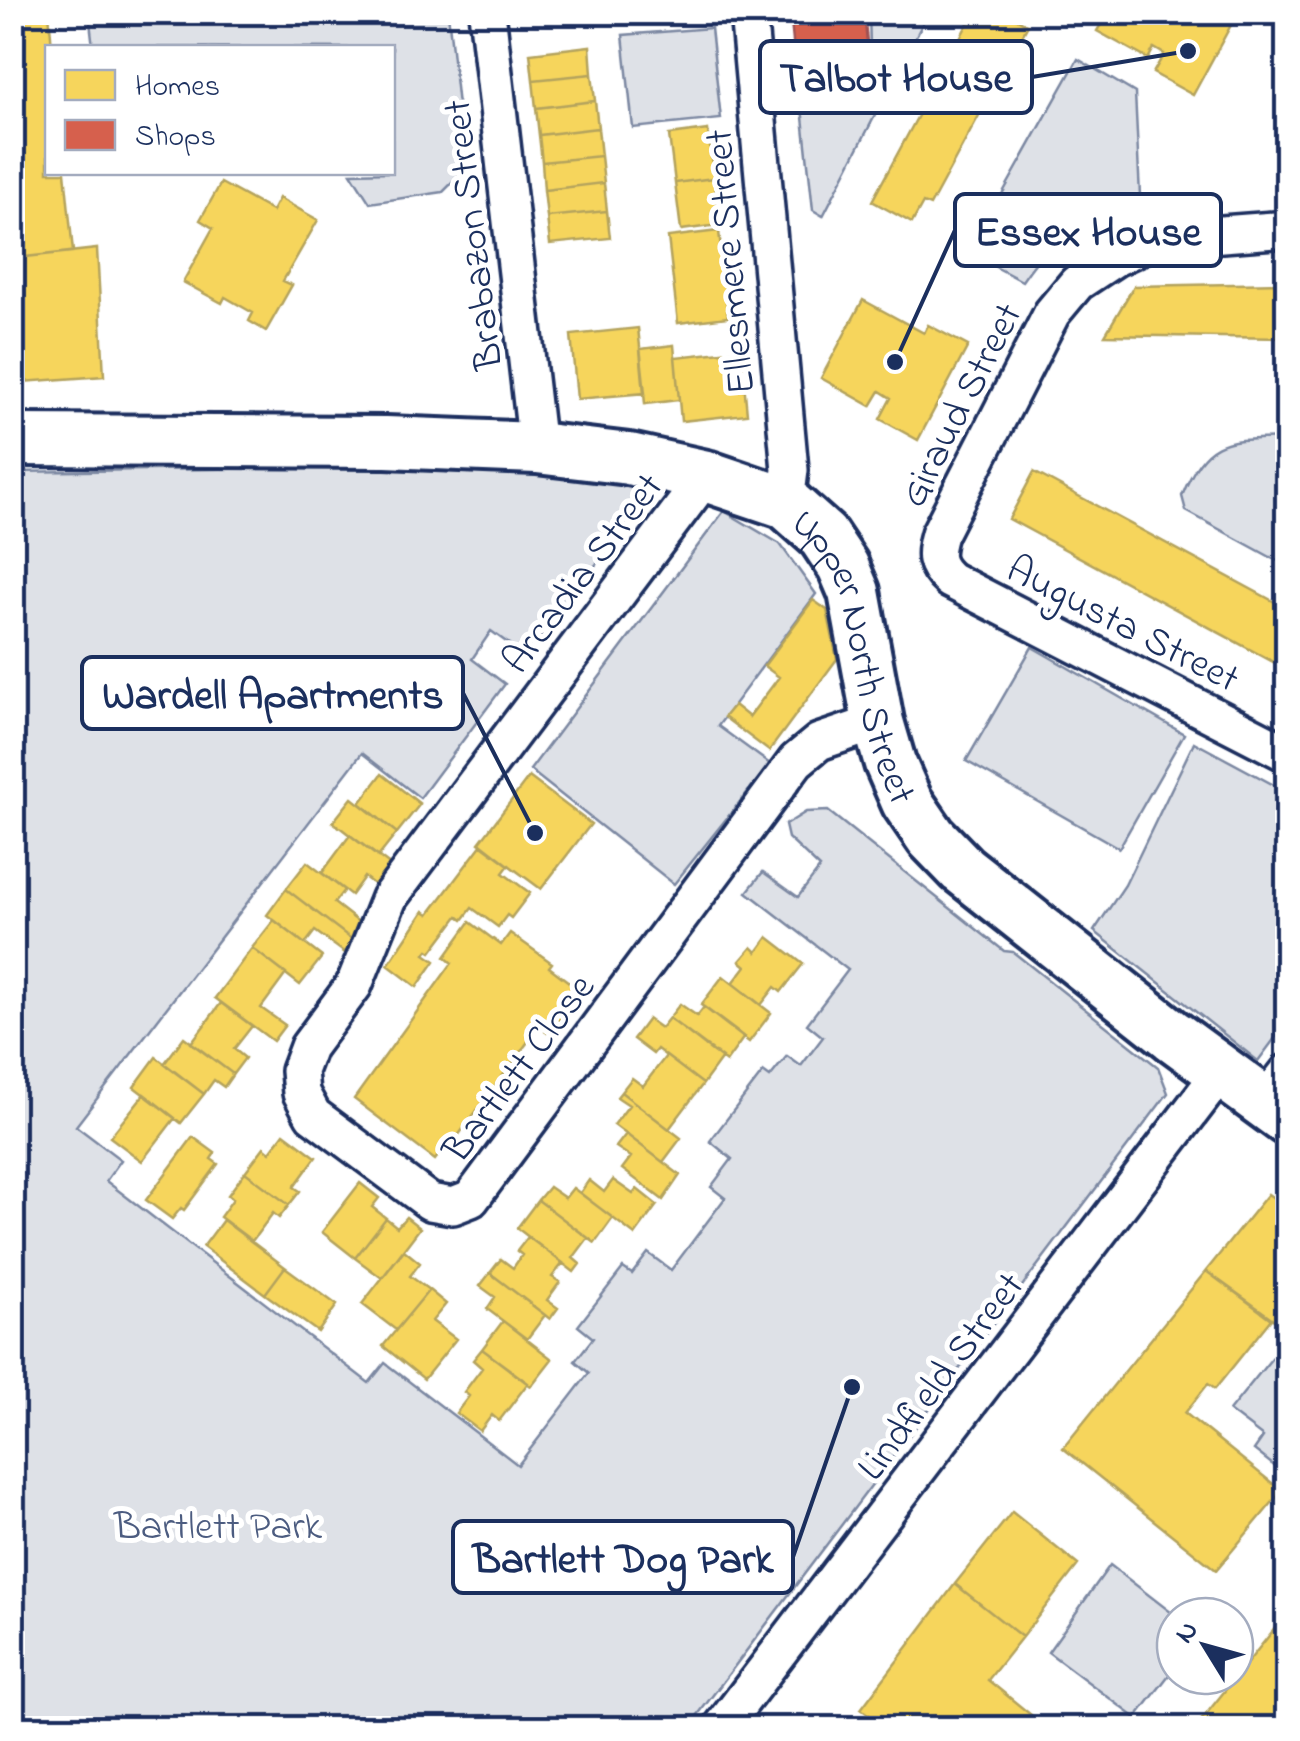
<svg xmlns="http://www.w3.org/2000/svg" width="1300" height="1741" viewBox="0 0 1300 1741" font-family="'Indie Flower',sans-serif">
<rect width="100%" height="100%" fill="#fff"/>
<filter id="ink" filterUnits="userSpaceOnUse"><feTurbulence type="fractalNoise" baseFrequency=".01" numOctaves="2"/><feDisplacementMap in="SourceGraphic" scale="20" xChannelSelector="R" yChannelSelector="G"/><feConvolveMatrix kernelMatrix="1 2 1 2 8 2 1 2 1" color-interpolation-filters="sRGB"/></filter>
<g filter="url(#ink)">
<path fill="#dee1e7" stroke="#7c88a2" stroke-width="2.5" d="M89 13H448L465 170 443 192 370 203 351 173 392 172V48L93 47Z
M869 13H928L823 216 813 210 796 52 870 45Z
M711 28 721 119 633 128 623 35Z
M1078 59 1135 93 1140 196C1083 210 1055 233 1022 281L969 253Z
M1287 438H1288L1287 566 1186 511 1182 496C1207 435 1228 440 1287 438Z
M423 466 555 472 645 487 647 496 527 657 491 631 472 659 505 684 420 798 362 753 76 1126 121 1160 106 1181 369 1383 385 1363 518 1465 589 1373 575 1361 593 1338 578 1326 623 1268 632 1274 648 1253 671 1270 725 1198 711 1187 732 1159 710 1141 763 1072 770 1077 787 1056 801 1066 823 1037 807 1024 848 970 747 892 763 872 798 897 820 868 788 838 785 825 806 812 828 811 1004 951 1013 952 1158 1067 1168 1093 688 1728H13L12 472Z
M724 511 780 544 816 594 718 726 770 764 674 884 530 770Z
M1032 647 1184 734 1119 848 966 761Z
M1194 742 1287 792V1022L1258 1061 1094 931 1125 885Z
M1280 1348 1287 1353V1476L1254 1450 1263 1437 1229 1411Z
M1110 1565 1176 1616 1175 1667 1136 1718 1048 1652Z"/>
<path fill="#f6d55c" stroke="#b4a35d" stroke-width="2.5" d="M12 12H49L52 48H48V172H65L73 252 15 258Z
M974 12H1005L1028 25 930 206 923 203 912 223 872 201Z
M1108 12H1238L1193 95 1153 73 1164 54 1154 48 1148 59 1097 31Z
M590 46 592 74 533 80 530 53Z
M592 74 595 101 536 108 533 80Z
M595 101 598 128 539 135 536 108Z
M598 128 601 156 542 162 539 135Z
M708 130 714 178 675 183 669 135Z
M601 156 604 183 544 190 542 162Z
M714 178 719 225 681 230 675 183Z
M221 183 272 211 279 198 318 220 283 281 292 285 266 331 249 321 253 313 225 297 222 303 183 282 213 228 200 220Z
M604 183 607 211 547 217 544 190Z
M607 211 610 238 550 244 547 217Z
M719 231 722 259 732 258 735 285 725 286 728 317 678 323 668 237Z
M97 249 104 376 22 382 15 258Z
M1288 283V338L1105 335 1134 286Z
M863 300 924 333 928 325 968 346 918 440 880 419 891 398 880 391 871 406 821 378Z
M638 328 645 393 577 399 571 335Z
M674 345 679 400 645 404 640 349Z
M741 350 747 414 681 421 675 357Z
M1034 472 1288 609V670L1009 519Z
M813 600 827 610 837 659 769 751 724 717 734 705 749 717 779 677 764 666Z
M382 774 420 804 397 833 360 803Z
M529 777 591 824 541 889 479 843Z
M352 798 397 833 378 857 333 822Z
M350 835 395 869 380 889 364 877 351 895 322 873Z
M482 844 509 865 503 873 530 893 511 918 507 915 498 927 472 908 463 920 458 916 431 952 428 950 425 954 435 961 417 987 388 965 424 911 429 914Z
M307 862 344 890 334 903 365 927 354 941 286 889Z
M286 889 354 941 345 953 315 931 305 944 267 915Z
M274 920 322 957 300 985 252 948Z
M470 922 501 945 510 933 552 963 549 967 581 991 549 1034 539 1027 449 1148 446 1145 435 1160 354 1099 452 963 445 957Z
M768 937 803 964 781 992 775 987 761 1005 733 983 746 966 740 961 752 947 757 952Z
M252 948 286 974 261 1008 285 1025 273 1041 215 998Z
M723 976 771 1013 749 1042 701 1005Z
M221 1003 252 1026 234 1049 245 1058 233 1074 191 1043Z
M680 1004 697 1016 704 1007 744 1037 726 1062 669 1018Z
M669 1018 722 1058 703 1084 657 1049 653 1054 633 1039 648 1019 661 1028Z
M184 1037 233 1074 224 1087 214 1080 204 1094 164 1064Z
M666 1056 703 1084 669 1129 621 1092 632 1078 643 1086Z
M156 1057 204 1094 181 1123 134 1087Z
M621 1092 681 1138 663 1162 614 1125 629 1105 617 1097Z
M144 1094 175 1118 142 1161 110 1137Z
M284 1133 316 1157 294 1187 300 1191 289 1205 245 1172 264 1147 270 1152Z
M626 1134 680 1175 663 1200 622 1169 631 1157 616 1147Z
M193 1137 215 1153 211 1159 218 1164 184 1210 181 1208 172 1219 146 1200Z
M245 1172 289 1205 279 1218 273 1213 252 1241 220 1217 233 1199 228 1195Z
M589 1180 604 1192 613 1180 633 1194 637 1189 657 1205 635 1235 580 1193Z
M360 1183 379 1198 372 1207 386 1218 355 1258 322 1232Z
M549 1187 565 1198 573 1188 613 1218 595 1243 538 1200Z
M1268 1194 1288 1208V1330L1206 1271Z
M538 1200 588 1238 573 1258 580 1264 574 1272 517 1228Z
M406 1217 420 1228 382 1278 355 1258 386 1218 397 1227Z
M223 1220 285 1267 265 1294 203 1247Z
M528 1237 563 1263 552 1277 560 1282 547 1300 558 1308 550 1319 490 1273 501 1259 513 1268 522 1255 517 1251Z
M404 1250 420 1263 410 1276 429 1290 396 1330 362 1304Z
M285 1267 337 1305 318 1332 265 1294Z
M1206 1271 1271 1319 1215 1389 1208 1384 1185 1413 1282 1491 1216 1570 1063 1448Z
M490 1273 545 1315 527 1339 487 1309 495 1297 480 1286Z
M429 1290 446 1304 432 1321 456 1339 424 1379 383 1346Z
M503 1321 552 1359 531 1386 482 1349Z
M482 1349 528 1383 499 1421 492 1415 480 1431 456 1413 469 1396 464 1392 482 1368 473 1360Z
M1012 1512 1078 1565 1022 1637 955 1584Z
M955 1584 1022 1637 988 1680 1047 1728H887L861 1709Z
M1288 1612V1728H1195Z"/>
<path fill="#d6604d" stroke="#9e5152" stroke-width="2.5" d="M790 12H864L867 43 794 51Z"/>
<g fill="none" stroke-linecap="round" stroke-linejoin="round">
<g stroke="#1b2f5e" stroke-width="42">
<path id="street" d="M487 12 537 448
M748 12 790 470 786 503
M1288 229 1156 239 1115 258 1077 283 1052 313 939 534C933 555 933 565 950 580L1288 754
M706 476 389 898 354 985 308 1047 299 1071 301 1093 313 1115 430 1202 453 1206 471 1199 796 761 819 742 878 722
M1264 1103 1288 1072
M721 1728 1221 1072"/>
</g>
<g stroke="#1b2f5e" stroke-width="58">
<g id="secondary">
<path id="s1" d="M12 440 386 442 537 448 629 459 706 476 786 503 823 536 843 566 854 592 878 722 890 763 907 802 931 837 962 869 1172 1035 1288 1120"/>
</g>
</g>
<use href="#street" stroke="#fff" stroke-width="35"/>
<use href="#secondary" stroke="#fff" stroke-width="50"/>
</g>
</g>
<g text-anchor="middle" stroke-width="10" stroke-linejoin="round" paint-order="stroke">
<g font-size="40" fill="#1b2f5e" stroke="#fff">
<text transform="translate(471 235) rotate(-97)" y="14">Brabazon Street</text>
<text transform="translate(728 262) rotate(-95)" y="14">Ellesmere Street</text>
<text transform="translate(959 404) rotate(-63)" y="14">Giraud Street</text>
<text transform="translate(581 572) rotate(-53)" y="14">Arcadia Street</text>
<text transform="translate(1124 622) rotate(27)" y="14">Augusta Street</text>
<text dy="14" stroke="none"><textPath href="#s1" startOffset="955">Upper North Street</textPath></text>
<text transform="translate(517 1067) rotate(-53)" y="14">Bartlett Close</text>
<text transform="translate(939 1375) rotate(-53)" y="14">Lindfield Street</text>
</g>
<g font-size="40" fill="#4c5c80" stroke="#fff">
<text x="218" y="1538">Bartlett Park</text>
</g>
</g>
<path fill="none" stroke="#1b2f5e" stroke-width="4" d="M1188 51L1032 77M895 362L955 230M535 833L463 693M852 1387L793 1557"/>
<g fill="#1b2f5e" stroke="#fff" stroke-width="4">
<circle cx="1188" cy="51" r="10"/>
<circle cx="895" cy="362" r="10"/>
<circle cx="535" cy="833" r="10"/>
<circle cx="852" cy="1387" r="10"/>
</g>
<g fill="#fff" stroke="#1b2f5e" stroke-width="4">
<rect x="760" y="41" width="272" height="72" rx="10"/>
<rect x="955" y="194" width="266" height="72" rx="10"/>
<rect x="82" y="657" width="381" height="72" rx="10"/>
<rect x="453" y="1521" width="340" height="72" rx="10"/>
</g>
<g font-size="42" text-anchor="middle" font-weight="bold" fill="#1b2f5e">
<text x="896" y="91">Talbot House</text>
<text x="1088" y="245">Essex House</text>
<text x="273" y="708">Wardell Apartments</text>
<text x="623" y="1572">Bartlett Dog Park</text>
</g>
<rect width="1300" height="1741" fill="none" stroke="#fff" stroke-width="50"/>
<rect x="25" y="25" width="1250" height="1691" fill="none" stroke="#1b2f5e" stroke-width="4" filter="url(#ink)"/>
<rect x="45" y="45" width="350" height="130" fill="#ffffff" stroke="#a4acbf" stroke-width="2.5"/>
<rect x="65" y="70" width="50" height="30" fill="#f6d55c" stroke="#a4acbf" stroke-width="2.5"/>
<text x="135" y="95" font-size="30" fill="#1b2f5e">Homes</text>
<rect x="65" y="120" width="50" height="30" fill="#d6604d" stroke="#a4acbf" stroke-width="2.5"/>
<text x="135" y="145" font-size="30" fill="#1b2f5e">Shops</text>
<g transform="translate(1205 1646) rotate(307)"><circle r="48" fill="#ffffff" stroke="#a4acbf" stroke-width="2.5"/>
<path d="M0-8L18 38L0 25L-18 38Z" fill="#1b2f5e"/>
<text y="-15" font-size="28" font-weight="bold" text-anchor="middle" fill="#1b2f5e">N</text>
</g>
</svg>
